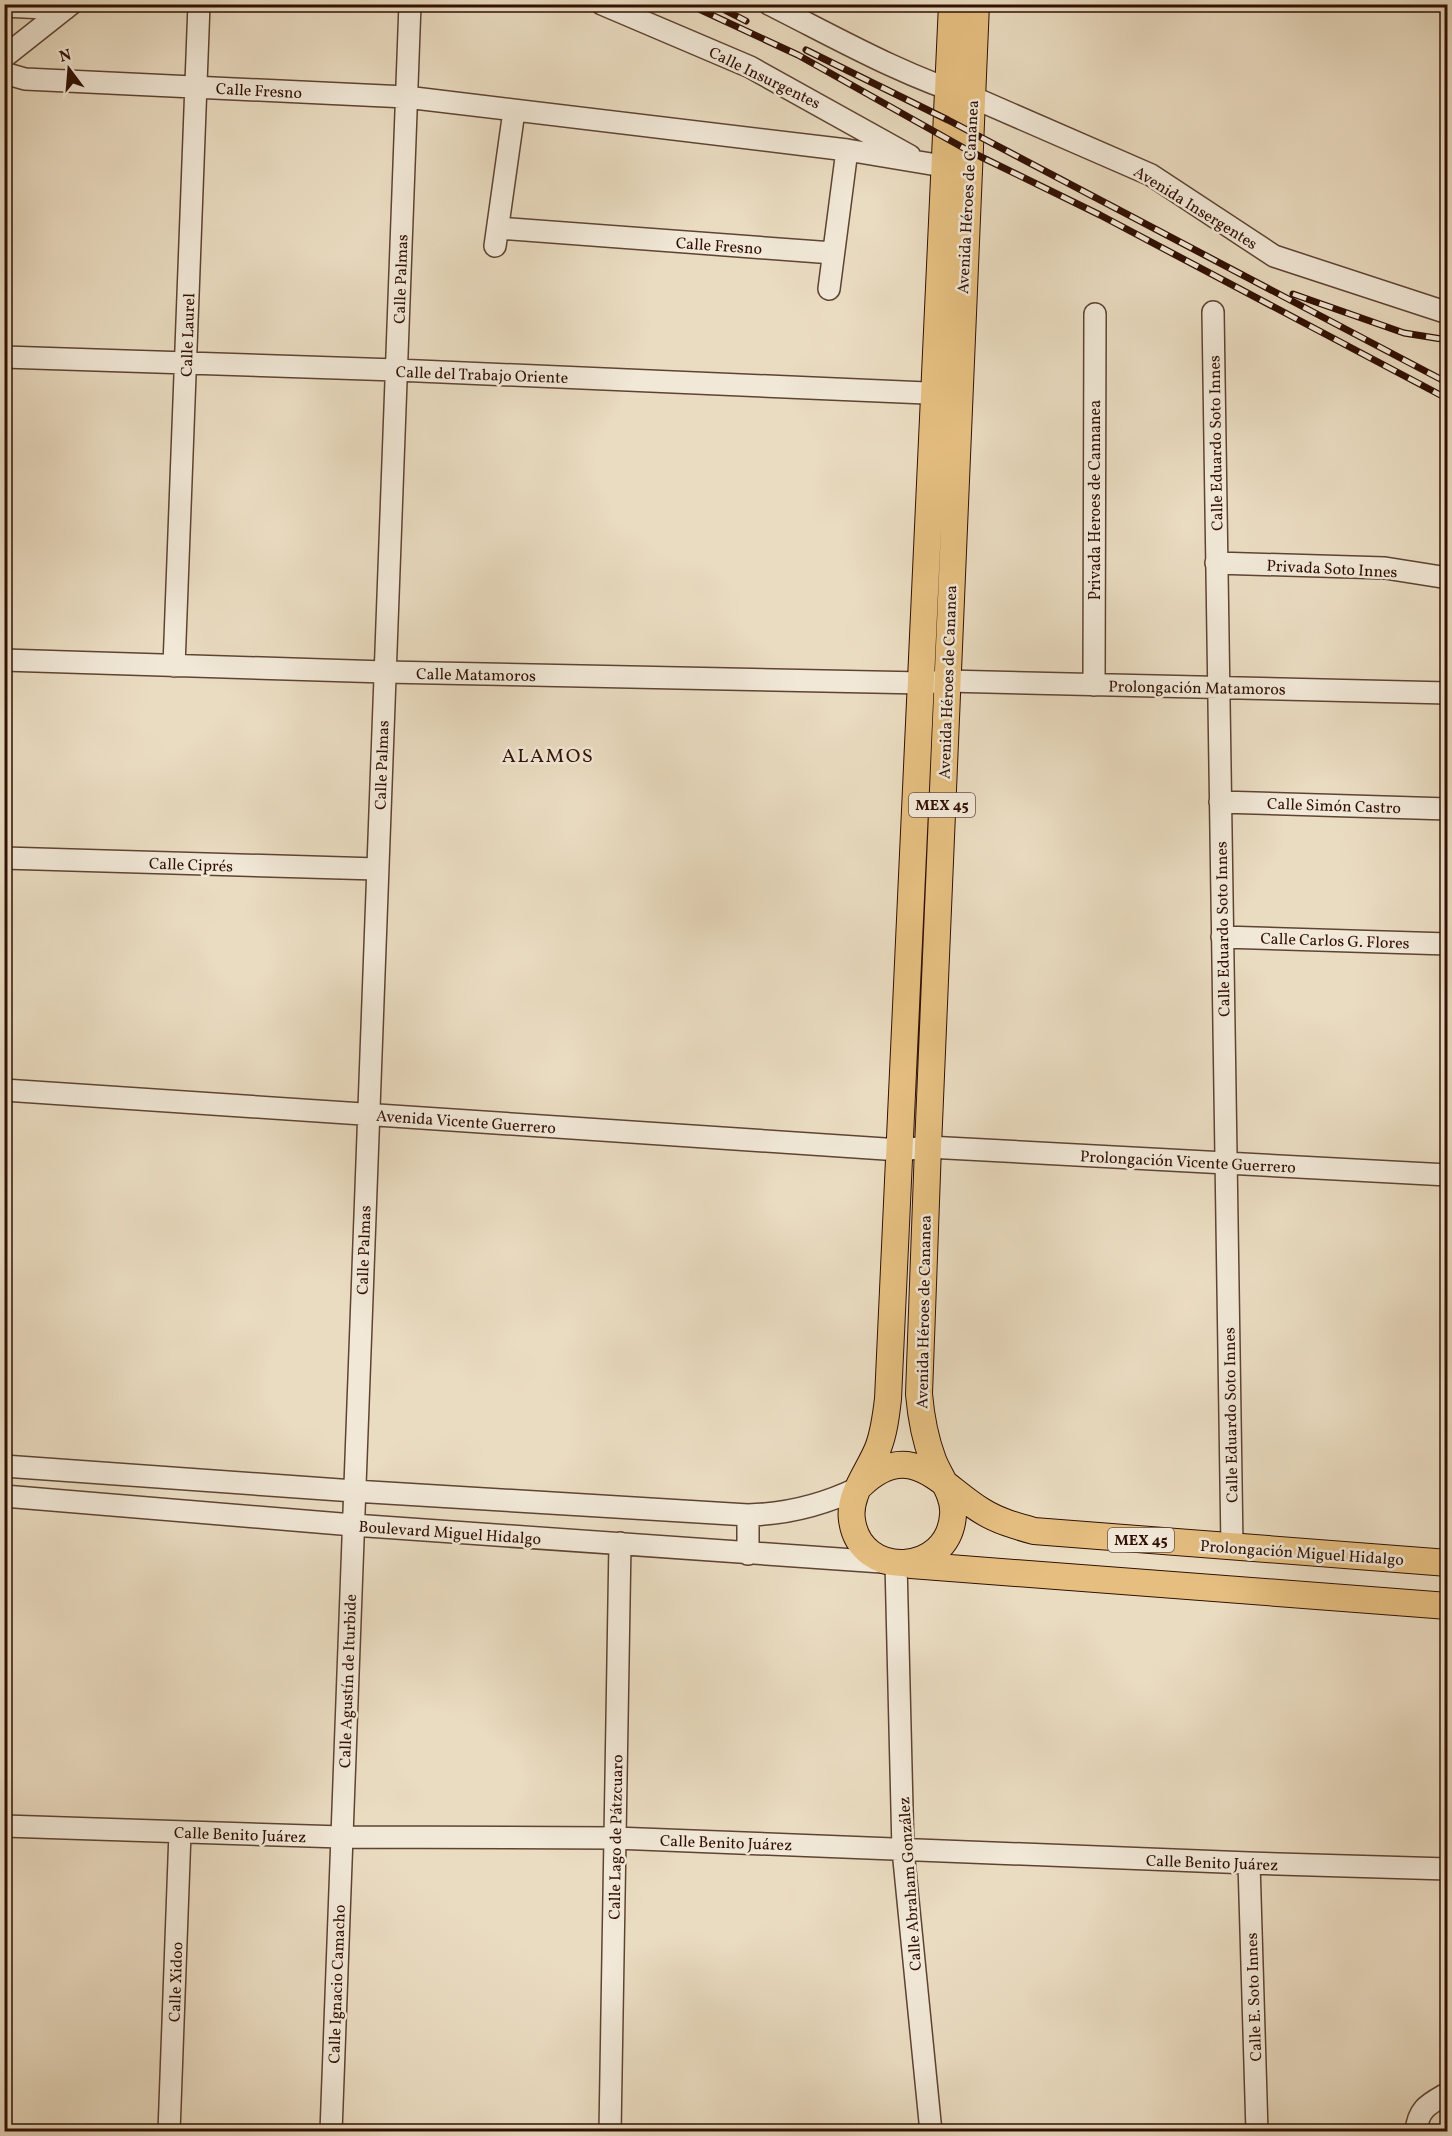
<svg xmlns="http://www.w3.org/2000/svg" width="1452" height="2136" viewBox="0 0 1452 2136" font-family="Vollkorn,serif">
<rect width="100%" height="100%" fill="#eadcc1"/>
<filter id="stains"><feTurbulence type="fractalNoise" baseFrequency=".00333" numOctaves="4"/><feColorMatrix values="0 0 0 0 .2 0 0 0 0 .09 0 0 0 0 .02 0 0 0 .5 -.17"/></filter>
<radialGradient id="worn" r=".72"><stop offset=".6" stop-color="#630" stop-opacity="0"/><stop offset="1" stop-color="#630" stop-opacity=".3"/></radialGradient>
<g fill="none" stroke-linecap="round" stroke-linejoin="round">
<g stroke="#5f4332" stroke-width="24">
<path id="minor" d="M602 4 750 67 910 156
M769 4C835 37 901 75 972 97L1151 175 1274 256 1448 313
M4 6 65 9
M4 57 71 4
M4 73 25 79 406 97 847 150 961 169
M498 228 833 253
M495 246 514 111
M829 289 847 150
M1213 312 1232 1547
M4 357 396 370 949 394
M1216 563 1385 568 1448 578
M4 660 385 672 922 683 947 681 1448 693
M174 666 199 4
M1094 685 1095 314
M1220 802 1448 809
M4 858 377 869
M1222 937 1448 944
M4 1090 900 1150 928 1147 1448 1175
M4 1466 354 1491 748 1515C788 1514 823 1505 858 1488
M4 1496 353 1525 896 1563 903 1850 931 2132
M748 1554V1515
M4 1826 341 1837 615 1838 1249 1863 1448 1869
M1249 1863 1257 2132
M169 2132 180 1832
M331 2132 410 4
M610 2132 620 1543
M1416 2132C1418 2108 1429 2104 1448 2093"/>
</g>
<g stroke="#311003" stroke-width="28">
<path id="major" d="M952 4 888 1399C886 1416 884 1433 878 1448 869 1471 848 1495 852 1520 860 1580 949 1576 953 1515 955 1495 940 1478 933 1460 925 1439 921 1417 919 1394L928 1147 976 4
M861 1485C911 1437 941 1486 982 1511 998 1521 1016 1526 1034 1531L1448 1563
M911 1565 1448 1606"/>
</g>
<use href="#minor" stroke="#f1e8d7" stroke-width="21"/>
<use href="#major" stroke="#e5be80" stroke-width="26"/>
<g stroke="#311003" stroke-width="7">
<path id="rail" d="M688 4 798 55 969 151 1100 215 1448 399
M713 4 746 21
M806 50 948 120 1448 383
M1293 294 1404 333 1448 340"/>
</g>
<use href="#rail" stroke="#f1e8d7" stroke-width="4.5" stroke-dasharray="14" stroke-linecap="butt"/>
</g>
<g text-anchor="middle" stroke-width="5" stroke-linejoin="round" paint-order="stroke">
<g fill="#f1e8d7" stroke="#6b5143" stroke-width="1.5">
<rect x="909" y="793" width="66" height="24" rx="4.5"/>
<rect x="1108" y="1528" width="66" height="24" rx="4.5"/>
</g>
<g font-size="15" font-weight="bold" fill="#311003">
<text x="942" y="810">MEX 45</text>
<text x="1141" y="1545">MEX 45</text>
</g>
<g font-size="16" fill="#311003" stroke="#f1e8d7">
<text transform="translate(765 77) rotate(26)" y="6">Calle Insurgentes</text>
<text transform="translate(259 90) rotate(3)" y="6">Calle Fresno</text>
<text transform="translate(967 197) rotate(-87)" y="6">Avenida Héroes de Cananea</text>
<text transform="translate(1196 207) rotate(32)" y="6">Avenida Insergentes</text>
<text transform="translate(719 245) rotate(4)" y="6">Calle Fresno</text>
<text transform="translate(400 279) rotate(-88)" y="6">Calle Palmas</text>
<text transform="translate(187 335) rotate(-88)" y="6">Calle Laurel</text>
<text transform="translate(482 374) rotate(2)" y="6">Calle del Trabajo Oriente</text>
<text transform="translate(1215 443) rotate(-91)" y="6">Calle Eduardo Soto Innes</text>
<text transform="translate(1094 500) rotate(-90)" y="6">Privada Heroes de Cannanea</text>
<text transform="translate(1332 568) rotate(3)" y="6">Privada Soto Innes</text>
<text transform="translate(476 674) rotate(1)" y="6">Calle Matamoros</text>
<text transform="translate(947 682) rotate(-88)" y="6">Avenida Héroes de Cananea</text>
<text transform="translate(1197 687) rotate(1)" y="6">Prolongación Matamoros</text>
<text transform="translate(381 765) rotate(-88)" y="6">Calle Palmas</text>
<text transform="translate(1334 805) rotate(2)" y="6">Calle Simón Castro</text>
<text transform="translate(191 864) rotate(2)" y="6">Calle Ciprés</text>
<text transform="translate(1222 929) rotate(-91)" y="6">Calle Eduardo Soto Innes</text>
<text transform="translate(1335 940) rotate(2)" y="6">Calle Carlos G. Flores</text>
<text transform="translate(466 1121) rotate(4)" y="6">Avenida Vicente Guerrero</text>
<text transform="translate(1188 1161) rotate(3)" y="6">Prolongación Vicente Guerrero</text>
<text transform="translate(363 1250) rotate(-88)" y="6">Calle Palmas</text>
<text transform="translate(923 1312) rotate(-89)" y="6">Avenida Héroes de Cananea</text>
<text transform="translate(1230 1415) rotate(-91)" y="6">Calle Eduardo Soto Innes</text>
<text transform="translate(450 1532) rotate(4)" y="6">Boulevard Miguel Hidalgo</text>
<text transform="translate(1302 1552) rotate(4)" y="6">Prolongación Miguel Hidalgo</text>
<text transform="translate(347 1681) rotate(-88)" y="6">Calle Agustín de Iturbide</text>
<text transform="translate(240 1834) rotate(2)" y="6">Calle Benito Juárez</text>
<text transform="translate(615 1837) rotate(-89)" y="6">Calle Lago de Pátzcuaro</text>
<text transform="translate(726 1842) rotate(2)" y="6">Calle Benito Juárez</text>
<text transform="translate(1212 1862) rotate(2)" y="6">Calle Benito Juárez</text>
<text transform="translate(909 1884) rotate(-94)" y="6">Calle Abraham González</text>
<text transform="translate(175 1982) rotate(-88)" y="6">Calle Xidoo</text>
<text transform="translate(336 1984) rotate(-88)" y="6">Calle Ignacio Camacho</text>
<text transform="translate(1253 1997) rotate(-92)" y="6">Calle E. Soto Innes</text>
</g>
<g font-size="20" letter-spacing="1.5" fill="#311003" stroke="#f1e8d7">
<text x="548" y="762">ALAMOS</text>
</g>
</g>
<rect width="1452" height="2136" fill="none" stroke="#eadcc1" stroke-width="24"/>
<rect x="6" y="6" width="1440" height="2124" fill="none" stroke="#311003" stroke-width="3"/>
<rect x="12" y="12" width="1428" height="2112" fill="none" stroke="#311003" stroke-width="1.5"/>
<g transform="translate(69 69) rotate(344)" stroke="#f1e8d7" stroke-width="4.5" paint-order="stroke">
<path d="M0-4.5L10 22L0 15L-10 22Z" fill="#311003"/>
<text y="-9" font-size="16" font-weight="bold" text-anchor="middle" fill="#311003">N</text>
</g>
<rect width="100%" height="100%" filter="url(#stains)"/>
<rect width="100%" height="100%" fill="url(#worn)"/>
</svg>
